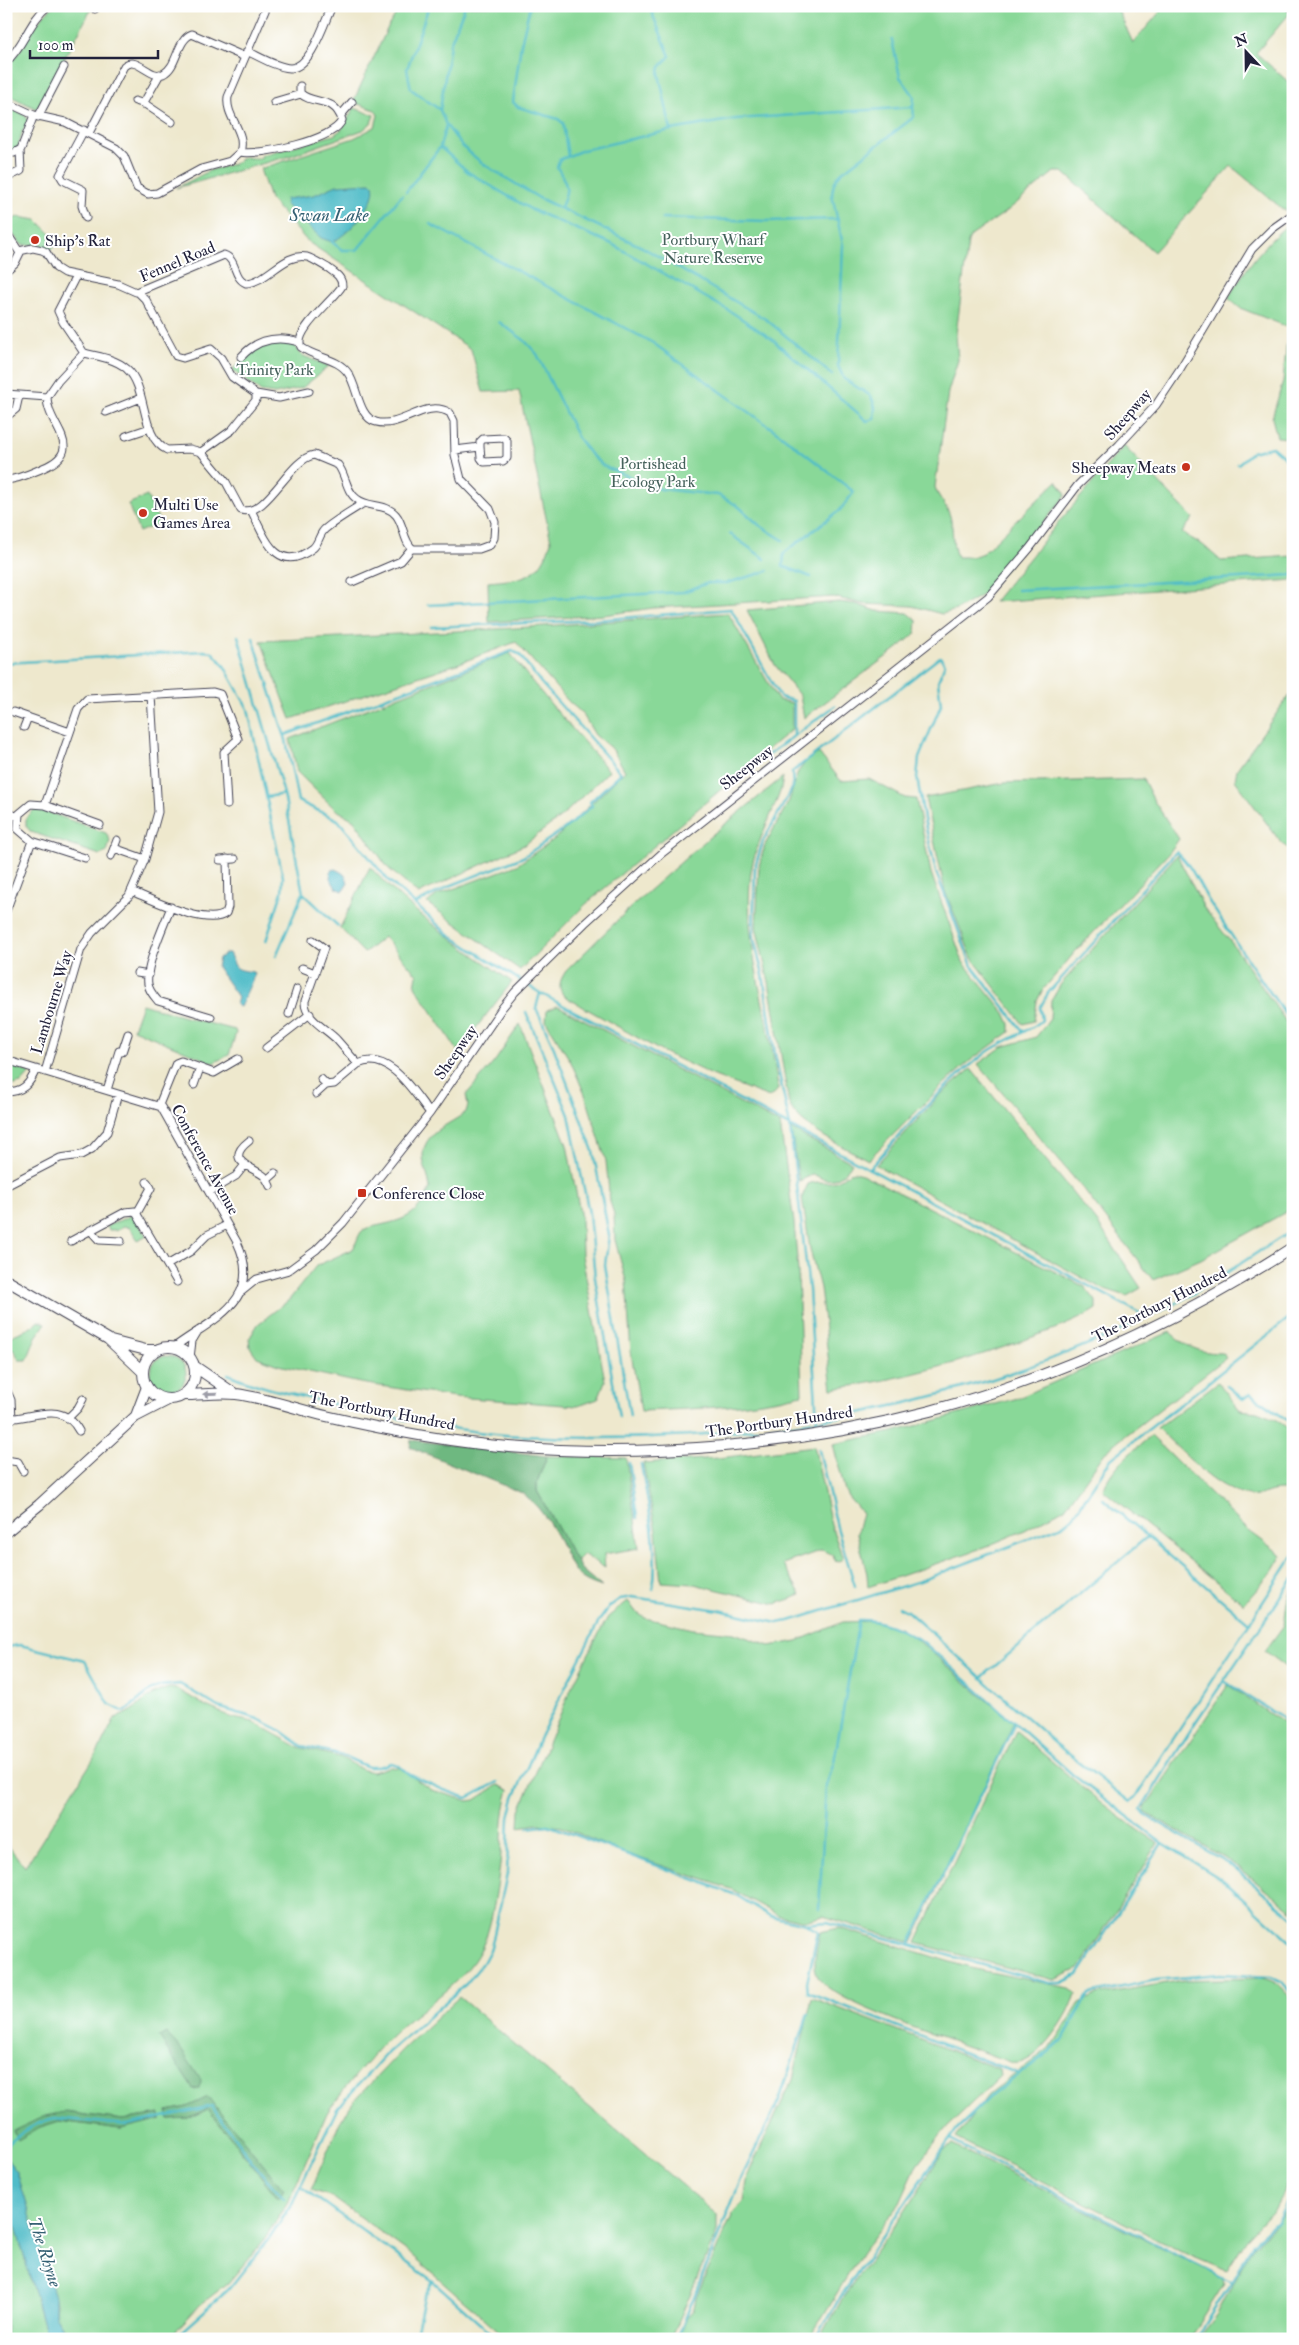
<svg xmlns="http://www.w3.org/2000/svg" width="1299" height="2345" viewBox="0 0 1299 2345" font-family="'IM FELL Double Pica',serif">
<rect width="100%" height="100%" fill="#fff"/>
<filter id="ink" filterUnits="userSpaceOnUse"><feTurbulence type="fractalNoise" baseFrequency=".02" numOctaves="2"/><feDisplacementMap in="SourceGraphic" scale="10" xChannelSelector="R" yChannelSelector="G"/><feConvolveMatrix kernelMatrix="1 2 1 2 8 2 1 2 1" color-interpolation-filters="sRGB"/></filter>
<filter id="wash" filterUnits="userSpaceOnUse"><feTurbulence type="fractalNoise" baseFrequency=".0096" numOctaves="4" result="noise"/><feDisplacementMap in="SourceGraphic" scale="20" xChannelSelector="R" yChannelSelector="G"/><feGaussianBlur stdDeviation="1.12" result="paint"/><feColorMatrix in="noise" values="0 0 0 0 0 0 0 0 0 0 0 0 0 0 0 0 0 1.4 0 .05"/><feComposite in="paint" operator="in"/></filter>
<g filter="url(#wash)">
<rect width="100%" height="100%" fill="#eee8cd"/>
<path fill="#89d898" stroke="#567d6a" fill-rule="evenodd" d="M54 6H93L37 109 6 94V68C25 49 32 22 54 6Z
M401 6H1116L1133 43 1165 6H1284L1291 12 1256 53 1293 86V206L1285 211 1231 166 1154 252 1063 172H1054L1007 211 971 236 968 242 956 334 958 360 948 392 935 487C938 498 947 505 950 516 954 530 951 543 957 557H972L983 553 1057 481 1066 495 991 587 982 595 956 610 942 614 912 606 863 604 833 597 653 608 604 615 489 622 488 582C523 579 541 578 551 541L519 391 483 392 471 349 308 242 270 199 260 169 354 138 375 127 378 115 375 110 353 102 389 25Z
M6 106 25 115 29 122 22 132 18 148 6 155Z
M354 108 374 115 371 123 363 130 290 156 176 188 211 170 234 164 244 157 260 159 262 155 334 135 342 129Z
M18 217 37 220 59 242 49 251 39 245H22L6 226V222Z
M1293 220V443L1289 438 1277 437 1272 418 1283 381 1288 327 1240 308 1228 298C1248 265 1263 245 1293 220Z
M276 343 295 345 301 355 329 366 302 388 275 394 261 392 232 370 253 350Z
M1124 446 1193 518 1182 533 1203 545 1221 561 1293 556V580L994 602 1053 529Z
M147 496 160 523 139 532 128 504Z
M839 602 856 604 877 611 908 613 917 620 916 633 898 648 804 718 800 696 775 665 747 610Z
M728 613 778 700 792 703V729L586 904 520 970 427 903 437 895 517 865 556 838 625 771 613 750 595 735 582 713 569 702 516 642 457 664 291 719 261 641 516 628Z
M510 653C540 694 576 732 609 771L562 816 524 845 418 894 388 868 354 820 335 809 297 772 290 739Z
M1293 690V854L1279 840 1235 780 1237 769Z
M819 753 841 781 869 779 905 798 916 799 931 873 963 962 1005 1013 1010 1024V1032L971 1060 946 1082 868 1160C843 1146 801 1129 789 1104L769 982 756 927 759 866 765 845 789 801 798 772 807 760Z
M783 777 781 789C772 816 755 844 751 872 742 946 770 1016 778 1089L774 1094 769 1097 712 1075 661 1051 564 996C557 987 560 980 566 971L636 902 713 834Z
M1143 779 1154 801 1179 839 1169 853 1075 952 1042 991 1037 1001 1034 1021 1023 1024 972 958 945 891 925 798 1004 783Z
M34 810H42L106 833 110 840 107 852 100 855 31 832 26 826V818Z
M1177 855 1204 908 1234 946 1293 1032V1208L1201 1259 1153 1280 1083 1189 978 1064 1002 1047 1036 1037 1050 1019 1051 1001 1061 984Z
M370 867C411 913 463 947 512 982L458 1051 415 986 417 975 384 937 364 953 340 928Z
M142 1004 185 1017 235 1030 236 1033 229 1055 213 1063 133 1029Z
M558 1006 780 1124 794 1222 798 1271 802 1394C749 1407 695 1409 641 1411L631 1353 626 1281 615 1240 614 1214 610 1202 606 1161 586 1097 571 1062 546 1021 547 1010Z
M520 1024 567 1145 581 1218 582 1255 605 1381 598 1399 578 1406 455 1397 360 1383 278 1365 257 1357 250 1347 249 1339 258 1324 289 1300 316 1266 353 1249C356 1244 358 1236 361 1232 365 1228 372 1227 376 1226 404 1220 417 1217 430 1188 429 1178 424 1168 423 1158 422 1132 450 1125 466 1112L468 1105 466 1095 495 1061Z
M12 1066 30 1073 21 1083 6 1087V1070Z
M971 1069 1097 1222 1141 1288 1127 1296 1101 1288 876 1165 940 1095Z
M791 1129 852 1163C846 1173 837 1182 824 1179 819 1178 818 1175 812 1175L799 1181Z
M854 1172 862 1174 1085 1287 1096 1301V1309C1075 1323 1051 1330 1027 1339 964 1362 899 1380 832 1389L820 1288 810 1249 802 1197 808 1184C817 1180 827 1184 836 1181 843 1179 846 1173 854 1172Z
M132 1215 147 1235 138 1240 130 1228 124 1226 116 1230H109L107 1226Z
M38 1321 46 1323 36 1337 27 1360H19L14 1349 8 1353 6 1339C16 1332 32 1330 38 1321Z
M1170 1332C1186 1347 1200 1353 1222 1353L1226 1358 1107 1450 1065 1508 1025 1530 985 1547 868 1587 867 1574 857 1533 862 1513 848 1497 845 1491 833 1444 897 1431 1018 1398Z
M150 1374a18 18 0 1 1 36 0a18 18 0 1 1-36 0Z
M1218 1382 1240 1410 1257 1412 1275 1419 1293 1432V1492C1270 1485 1263 1499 1248 1496 1215 1489 1181 1450 1157 1428Z
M1151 1436 1249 1531 1282 1555 1272 1572 1244 1604 1103 1490C1111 1467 1133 1451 1151 1436Z
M814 1446 831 1525 843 1559 836 1562 832 1555 822 1550 783 1564 801 1595 776 1604 694 1584 661 1582 656 1531 643 1463 719 1458Z
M547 1456 626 1458 639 1548 604 1554 605 1568 583 1554 576 1561 537 1491V1482Z
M1293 1589V1672L1265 1651 1284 1625 1287 1602Z
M628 1601 636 1612 645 1618 693 1629 734 1633 770 1646 797 1641 843 1622 874 1621 899 1628 919 1641 980 1695 1014 1722 912 1943 823 1916 805 1921 778 1915 731 1889 619 1851 562 1827 538 1824 519 1827 520 1810 570 1691 596 1639 608 1617Z
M1228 1685 1293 1730V1911L1227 1859 1146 1813 1144 1809Z
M170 1688 179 1690 204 1705 233 1718 253 1722 298 1747 340 1757 363 1770 373 1772 390 1767 400 1768 431 1790 468 1801 475 1800 498 1785 509 1790C501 1815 503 1839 500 1865 497 1888 493 1918 485 1940 470 1980 425 2004 395 2032 373 2052 354 2078 335 2101L327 2113 288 2203 260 2245 228 2283 200 2305 168 2339H65L62 2326 55 2315 56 2303 17 2172 6 2158V1843L25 1867 96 1755 115 1718C138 1712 147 1692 170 1688ZM208 2098 279 2199 208 2109 188 2118 169 2119 167 2111 187 2107ZM65 2112 122 2120 160 2114 121 2129 59 2121 40 2127Z
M1016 1731C1063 1770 1106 1811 1159 1843L1079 1969 1054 1980 916 1943Z
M839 1928 970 1968 1069 1988 1076 1993 1075 1997C1068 2017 1036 2068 1012 2063 976 2048 832 2005 818 1977 811 1965 818 1944 820 1932Z
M1262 1978C1276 1981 1284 1988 1293 2000V2173L1273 2211 1246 2240 1227 2270 1179 2250 956 2138 988 2095 1053 2045 1080 2003 1096 1995 1185 1980Z
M459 1997 717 2215V2232L671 2339H508L411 2254 332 2197 311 2190 340 2122 353 2102 402 2050Z
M812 1998 999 2069 1000 2076 947 2127 917 2165 900 2203 862 2252 809 2339H678L687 2317 694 2309 696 2297 725 2231 733 2214 744 2201 748 2175 755 2159 793 2079Z
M952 2145 1223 2278 1224 2284 1189 2339H820L845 2294 900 2219 944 2150Z
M6 2191 47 2339H6Z
M1293 2199V2339H1197L1217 2314 1253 2246 1274 2227Z"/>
<path fill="#6eb880" stroke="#486d5e" d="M411 1440 547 1456 537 1482V1491L581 1569 602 1587C572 1578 572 1567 560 1542 551 1525 538 1504 522 1493L410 1447Z
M166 2033 180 2048 201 2080 200 2088 193 2089 159 2037Z
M208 2097 284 2190 279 2199 208 2109 188 2118 169 2119 167 2111 187 2107Z
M65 2112 122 2120 160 2114 161 2119 121 2129 59 2121 40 2127 18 2140 13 2131 45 2116Z"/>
<path fill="#4fbcc8" stroke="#386f82" d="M370 183 373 185C379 202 347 236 332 242L321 238 285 204 286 199 314 195 337 185Z
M335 869C343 873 346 874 348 883L343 891 336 888 330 878 331 870Z
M226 953H229C237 969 233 969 253 972L255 974 240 1007 236 1005 238 997 217 967 219 958Z
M6 2158 17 2172 55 2297V2315L62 2326 65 2339H47L6 2191Z"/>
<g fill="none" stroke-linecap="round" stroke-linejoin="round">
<path stroke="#4fbcc8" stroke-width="2.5" d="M429 6 407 69 411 89 440 110 446 125 462 146 483 164 539 198 642 247 767 320 832 375
M530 6 521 44 513 102 518 107 558 119 563 123 568 157
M892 40 900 77 914 96 913 107
M440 110 450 44 465 6
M440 147 468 172 496 189 532 210 612 244 733 313 772 339 867 421 874 419 875 407 871 396 844 379 838 366 843 245 832 195C833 186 834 180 841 173L914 117 913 107 736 119 671 130
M406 192 440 147 446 125
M561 207C570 187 567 185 557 167L559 160 583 150 671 130 659 74 660 67 670 56 649 6
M662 218 767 221 838 219
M430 224 653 343 784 437 854 492 840 510 784 553 783 566 811 577
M332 242 342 250H357L402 195
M499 322 524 340 537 354 578 438 590 454 603 466 660 489 718 495 738 506 759 525 783 540
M1238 464 1252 452 1272 447 1293 465
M730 534 765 559
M1017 590 1293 575
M428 605 683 592 708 583H727L768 571
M431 627 597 620 731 609 780 697 794 701V735
M238 636 284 794 303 893 276 956
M253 638 286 740 298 801 338 820 388 880 449 935 540 993 1147 1317
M6 663 204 651 212 652 223 664 248 709 283 877 282 892 266 941
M285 735 512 651 519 654 541 683 621 773 590 802 592 806 564 829 523 857 452 885 415 904
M746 771 835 706
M267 797 284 794
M303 893 338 926
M540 993 536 1008 552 1043 593 1151 609 1235 605 1265 630 1416
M526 1012 569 1115 589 1213 595 1278 619 1417
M869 1169C906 1128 942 1086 986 1053 1000 1042 1033 1030 1042 1020L1040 1008 1048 993 1176 852C1192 865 1199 885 1210 903 1237 943 1263 985 1293 1024
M228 1374C260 1388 291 1394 325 1402 356 1409 387 1416 418 1422 453 1428 488 1435 523 1436 752 1448 986 1406 1189 1296 1224 1276 1258 1251 1293 1230
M1226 1385 1243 1399 1250 1394 1293 1424
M817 1421 809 1289 790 1126 775 1054 763 975 753 935 755 867 763 841 793 787 792 772 940 657 945 664 938 681 941 705 919 758 917 777 924 819 936 872 972 966 1023 1031
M819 1450 837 1527 855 1586
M629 1463 637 1518
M641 1464C648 1504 659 1549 653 1589
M1103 1499 1249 1623
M1293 1579 1195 1723 1141 1809 1145 1815 1228 1863 1293 1917
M899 1607 907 1611 1056 1744 1130 1802 1136 1796 1293 1556
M6 1647 20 1645 85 1661 109 1704 124 1712 150 1691 160 1686 180 1684 218 1707 258 1719 278 1729 302 1746 339 1754 368 1767H378L391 1763 398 1765 410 1775 444 1790 467 1798 498 1782
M981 1678 1147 1537
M1224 1681 1293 1725
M528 1828 548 1825 736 1895 770 1916 806 1924 827 1922 1049 1983H1061L1078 1975 1163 1843
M819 1909 826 1786 834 1762 859 1620C882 1619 901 1630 922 1641L1073 1775 1163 1843 1224 1881 1293 1944
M807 1925 818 1931 807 1983 808 1992 1019 2074
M910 1943 1014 1725
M950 2140 1232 2282
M6 2146C20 2133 36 2122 55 2118L127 2125 212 2106 252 2162 284 2199
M301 2187 433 2281 498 2339
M173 2339 228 2290 267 2241 291 2206 337 2109 350 2094 385 2055 466 1984 483 1963 491 1948 507 1874 509 1818 514 1798 541 1735 599 1621 610 1606 620 1599 632 1597 719 1610 777 1623 789 1621 920 1581 1062 1526 1073 1517 1111 1459 1293 1315
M415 2339 424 2297 433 2281
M677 2339 742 2177 780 2098 808 2014
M816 2339 839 2299 957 2129 992 2095 1050 2051 1063 2039 1089 1994 1156 1980 1220 1974 1270 1977 1283 1983 1293 1994
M1195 2339 1232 2282 1253 2243 1277 2222 1293 2188"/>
</g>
</g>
<g filter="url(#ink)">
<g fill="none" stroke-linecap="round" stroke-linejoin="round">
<g stroke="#414051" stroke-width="9">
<path id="street" d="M1289 6 1293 9
M95 9 96 6
M247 51C260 57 276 67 290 68 311 68 324 23 332 6
M6 62C24 46 29 21 48 6
M135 101 145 104 172 122
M6 102 34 115 65 122 116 148 124 156 137 188 148 194 157 193 201 169 230 161 240 152C247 132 225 117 228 97L267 6
M274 102 301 94
M143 104 160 74
M341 115 352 102
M38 117 64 67
M84 130 60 175 63 180 83 190 82 206 86 218
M89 133 124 66C137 55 149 79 163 74 178 67 176 40 192 34L245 57
M240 152C260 156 335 140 342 120 334 95 313 106 300 93V86
M14 153 21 149 34 115
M6 178 21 171 20 150
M6 232 20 253 15 263 6 271
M19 251 33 248 42 250 46 252 56 268 64 273 118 284 136 292 224 255C237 259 233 278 246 283 268 282 284 252 307 257 314 259 322 265 328 268 335 273 342 277 342 286 334 300 293 331 301 347 315 358 338 358 348 373 358 387 358 417 376 422 402 429 425 398 450 413L454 421 455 455 461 479 490 509 495 522 494 538 490 545 479 549H413C403 542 404 524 396 515 386 503 368 508 357 499 346 492 346 475 338 465L314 455C289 459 267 518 241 510L226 482 201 452 190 449 167 450C140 438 148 387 127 369 116 359 98 356 84 353
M76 276 58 311 63 322 84 353
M139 293 146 300 176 356 183 358 211 349 221 358 232 377 256 394V400L232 430 201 452
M241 357C257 339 276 335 299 342
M6 394 47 397
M256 394 279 398 309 391
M106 412 141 398
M6 417 16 409 19 396
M126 436 150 428
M455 450 480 447 481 458 484 462 503 461 507 458V441L504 438 483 439 480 442V447
M6 480C20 479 31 473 43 468 88 449 47 427 47 397L58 381 84 353
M251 510C264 535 276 577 313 548 319 543 319 534 325 529 337 519 351 511 364 503
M352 582 401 561 412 548
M13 712 70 732
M24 727 28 717
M45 805 100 825
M6 812 18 817
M32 841 85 858
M114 848 145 859
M111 856 117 840
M220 860 235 859
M131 891C151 899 208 928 226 913L228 907 227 859
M171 907C164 925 145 966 148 984 149 991 154 996 158 1001L211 1017
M6 911 32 841 18 829 19 814 31 804 45 805 78 709 87 699 213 692 220 694 238 739 224 752 227 805
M313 940 324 948 305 1001C304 1019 327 1029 337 1040 344 1048 351 1056 358 1064 389 1049 414 1093 430 1113
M302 968 315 973
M137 973 149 975
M289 1014 297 989
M266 1048 310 1014
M6 1060 161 1107 237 1242C265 1301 212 1319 173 1348
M45 1072 81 949 92 933 129 896 145 859 158 812 151 695
M321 1079 327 1085
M194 1085 200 1068
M107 1090 119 1051 122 1052 128 1034
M6 1092C23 1092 30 1084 36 1069
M316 1094 326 1085 334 1084 358 1064
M159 1105 176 1063 181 1061 214 1073 238 1059
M249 1141C223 1161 253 1167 264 1176 267 1179 268 1182 270 1186
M267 1180 275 1173
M6 1186 60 1158 81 1155 92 1149 107 1132 118 1094
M209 1192 236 1176 244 1166
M137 1213 151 1188 147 1182
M90 1230 99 1240 121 1241
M71 1241 125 1212 135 1211 177 1282
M167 1265 191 1251 207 1235 227 1225
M241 1292 257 1279 289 1270 316 1250 343 1223 430 1113 502 1008 515 992 585 923 661 854 988 597 1030 548 1078 485 1119 445 1156 405 1180 369 1252 249 1272 229 1293 214
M190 1358 192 1341 198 1331
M6 1389 11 1400 12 1419
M69 1417 78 1408 83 1399
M6 1419C35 1418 62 1400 79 1431
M6 1460 18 1462 23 1471"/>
</g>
<g stroke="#414051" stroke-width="12">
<path id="secondary" d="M136 1416 147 1387
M6 1532 39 1505 135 1417 168 1400"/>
</g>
<g stroke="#414051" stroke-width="12">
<path id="primary" d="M6 1280 108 1339 143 1372
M111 1341 146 1350H158
M143 1373a26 26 0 1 1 52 0a26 26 0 1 1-52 0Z
M194 1366 235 1394
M184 1395C201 1395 219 1392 236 1394 266 1398 297 1409 326 1416 386 1430 448 1442 509 1447 647 1458 796 1446 930 1411 1058 1377 1182 1319 1293 1247"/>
</g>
<use href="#street" stroke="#fff" stroke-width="7"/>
<use href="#secondary" stroke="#fff" stroke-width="10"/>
<use href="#primary" stroke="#fff" stroke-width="10"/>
</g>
<defs><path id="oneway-solid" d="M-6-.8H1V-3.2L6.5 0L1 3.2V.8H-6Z" transform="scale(1.25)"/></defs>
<use fill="#9c9ca7" href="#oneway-solid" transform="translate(210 1394) rotate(179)"/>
</g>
<g fill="#c8321e" stroke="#fff" stroke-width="2">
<circle cx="35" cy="240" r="5"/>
<circle cx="1186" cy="467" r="5"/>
<circle cx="143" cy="513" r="5"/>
<rect x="357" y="1188" width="10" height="10" rx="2.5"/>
</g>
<g text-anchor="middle" stroke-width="4" stroke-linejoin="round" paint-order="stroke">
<g font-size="16" fill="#46625c" stroke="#fff">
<text x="713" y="245">Portbury Wharf<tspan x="713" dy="18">Nature Reserve</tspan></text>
<text x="275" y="375">Trinity Park</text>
<text x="653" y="469">Portishead<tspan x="653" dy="18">Ecology Park</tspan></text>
</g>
<g font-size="16" fill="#22223b" stroke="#fff" text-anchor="start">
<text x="45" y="246">Ship's Rat</text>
<text x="1176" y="473" text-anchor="end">Sheepway Meats</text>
<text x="153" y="510">Multi Use<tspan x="153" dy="18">Games Area</tspan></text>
<text x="372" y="1199">Conference Close</text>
</g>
<g font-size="16" fill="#22223b" stroke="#fff">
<text transform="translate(177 261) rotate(-23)" y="6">Fennel Road</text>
<text transform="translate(1127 414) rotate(-49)" y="6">Sheepway</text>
<text transform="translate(746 767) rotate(-38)" y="6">Sheepway</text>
<text transform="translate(51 1002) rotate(-73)" y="6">Lambourne Way</text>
<text transform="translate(455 1052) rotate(-55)" y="6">Sheepway</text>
<text transform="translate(206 1159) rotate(61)" y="6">Conference Avenue</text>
<text transform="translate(1159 1304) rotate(-27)" y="6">The Portbury Hundred</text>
<text transform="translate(382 1410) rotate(11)" y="6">The Portbury Hundred</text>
<text transform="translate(779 1421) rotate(-8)" y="6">The Portbury Hundred</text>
</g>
<g font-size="18" font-style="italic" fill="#346073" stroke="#fff">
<text x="329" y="221">Swan Lake</text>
<text transform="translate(45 2252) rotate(72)" y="6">The Rhyne</text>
</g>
</g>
<rect width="1299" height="2345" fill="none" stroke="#fff" stroke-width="25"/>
<g transform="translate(1246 52) rotate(338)" stroke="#ffffff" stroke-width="4" paint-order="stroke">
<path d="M0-4L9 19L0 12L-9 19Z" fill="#22223b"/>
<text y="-8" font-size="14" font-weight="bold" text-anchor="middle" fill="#22223b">N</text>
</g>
<path d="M30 50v8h128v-8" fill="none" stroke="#22223b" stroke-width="2.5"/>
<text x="38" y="50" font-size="15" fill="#22223b" stroke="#ffffff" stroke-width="4" paint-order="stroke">100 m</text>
</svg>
